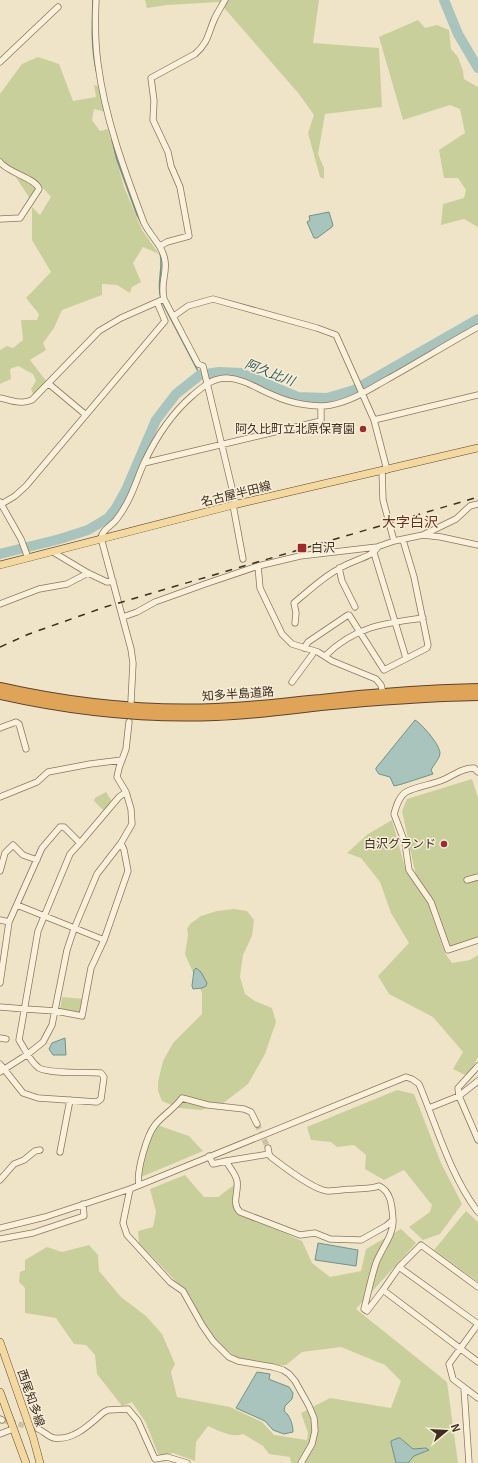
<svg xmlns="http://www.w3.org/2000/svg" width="478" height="1463" viewBox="0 0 478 1463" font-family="Georgia,'Noto Sans JP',serif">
<rect width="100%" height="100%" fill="#f0e4c8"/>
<path fill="#c9cf9b" d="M145 0H319L313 43 379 48 382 107 325 114 318 154 324 168V179L320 177 308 133 314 115 299 94 219 2 167 5 147 8Z
M418 20 425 28 437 25 449 30 451 49 458 57 463 71 464 79 478 87V227L464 219 441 225 443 204 464 198 466 190 458 178H444L439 150 465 133 460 109 450 105 403 120 379 37Z
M38 57 59 64 73 101 96 97 94 85 98 86 105 112 94 109 92 120 100 131 108 129 124 187 142 230 159 254 143 247 133 263 141 282 132 287 130 293 117 285 102 284V295L62 310 54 328 43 343 46 350 30 360 47 382 34 396 31 389 36 381 33 374 18 366 10 369 11 379 0 384V350L7 346 13 348 23 340 21 320H37L39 314 26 298 51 272 32 240V207L40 215 51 197 41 186 30 199 10 168 0 158V94L22 64Z
M472 779 478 798V941L447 951 427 890 416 876 402 811 407 799Z
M106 792 113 803 105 812 94 801 95 798Z
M392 820 406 871 428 903 445 953 452 963 470 960 478 955V1057L472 1069 465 1075 453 1069 463 1052 433 1017 389 994 378 976 409 943 391 913 380 882 361 858 347 853 368 834Z
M234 909 247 911 254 920 252 936 243 955 240 977 245 994 255 1001 272 1008 276 1022 265 1054 248 1084 222 1104 201 1110 179 1108 162 1101 158 1091V1082L163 1061 173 1043 202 1014V993L185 954 188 935 187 929 190 924 201 916 217 911Z
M62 997 85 999 82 1016 60 1010Z
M397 1090 414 1094 441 1163 462 1204 440 1234 423 1240 409 1227 430 1212 432 1205 404 1170 384 1180 365 1169 366 1155 354 1145 337 1147 331 1142 311 1140 307 1127Z
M157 1125 189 1136 203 1151 141 1177 150 1137Z
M185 1175 204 1197H218L234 1185 233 1203 236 1211 302 1241 312 1263 330 1277 361 1271 366 1249 401 1229 416 1243 356 1309 447 1382 458 1463H291L290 1457 269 1454 263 1446 243 1434C232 1438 219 1431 208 1426L196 1442 195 1461 173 1453 164 1456 158 1454 146 1423 132 1402 122 1406 97 1374 95 1355 86 1345 74 1344 56 1318 25 1313V1288L19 1282 20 1272 25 1270V1260L47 1247 62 1252 89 1245 98 1255 99 1271 121 1297 146 1316 162 1334 175 1364 171 1372 177 1397 230 1407 262 1422 274 1435 307 1440 308 1433 301 1413 330 1398 391 1408 401 1381 385 1365 341 1347 302 1352 286 1365 273 1366 238 1358 222 1347 204 1325 190 1296 139 1243 138 1231 153 1227 156 1212 150 1189Z
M466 1211 478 1222V1282L434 1250Z"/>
<path fill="#a9c4bc" stroke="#6f938a" d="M329 212 333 225 332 227 317 238H314L307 222 310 220 309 216Z
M415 720C422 724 440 745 440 753 440 758 433 766 431 770L433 774 402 784 394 786 390 777 379 774 376 770V768Z
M196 968 201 972 207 983 206 986 202 988 193 989 192 986 194 970Z
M65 1038 66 1055H53L49 1049 52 1043Z
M318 1243 358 1250 356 1266 315 1260Z
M257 1372 270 1374 269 1379 271 1380 289 1387 293 1393 292 1399 285 1406 284 1411C290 1415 293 1425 293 1432L284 1434 273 1430 265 1421 236 1408Z
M398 1438H400L413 1449 426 1448 429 1450 414 1456 408 1463H396L391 1443V1441Z"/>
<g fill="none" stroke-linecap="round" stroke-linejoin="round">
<path stroke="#6f938a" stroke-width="1.5" d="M93 0C92 25 91 49 97 74
M112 140 117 160 137 215 145 230
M160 253C164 268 156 283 161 299
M162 302 200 375"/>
<path stroke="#a9c4bc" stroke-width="10" d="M444 0 458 34 478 68
M0 554 60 539 88 530 108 518 116 508 126 490 156 420 176 394 200 375 219 372 241 373 298 397 327 398 354 390 478 319"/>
<path stroke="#ccc0a6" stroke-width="5.5" stroke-dasharray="5.5 3" stroke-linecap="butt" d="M257 1124 268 1148
M2 1420 38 1429"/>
<g stroke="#8d765c" stroke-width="7">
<path id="minor" d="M96 0C95 21 95 43 98 64 105 119 125 172 144 223 151 237 163 246 165 261 167 275 160 283 164 299L198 364 203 366 236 505
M0 62 58 7
M0 162C8 173 36 178 39 189L20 218 0 219
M160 246 167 242 189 236 180 187 171 166 168 152 153 120 154 101 151 78 195 54C208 43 208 34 214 20 217 13 221 7 225 0
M174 316 188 306 213 299 317 328 336 335 374 420 387 470
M49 384 86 415
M0 398C11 400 20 405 32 400L99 331 121 318 164 299
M374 420 478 395
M144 463 321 421V406
M382 470 383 500 394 541
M0 502 21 539 28 558
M0 505 15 496 26 486 165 321 157 302
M233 505 243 559
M423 535 456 519 470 506 478 504
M53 552 88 573 107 582 113 581
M374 553 406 658
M258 566 260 588 282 634 292 644 318 652 332 661 376 679 381 685 382 689
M339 568 342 581 355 607
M0 604 39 589 67 584 88 573
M123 617 137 612 155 602 205 584 258 566 300 556 377 547 394 541 423 535 441 537 478 545
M295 623 296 613 294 603C313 587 331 570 355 561 364 557 373 555 378 547
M304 648 308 642 348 615H349L384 670 427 648 428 645 414 577 403 540
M325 656C354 627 384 623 423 618
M292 682 312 655 314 651
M131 702 133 663 131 649 101 538C102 530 111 526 116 520 119 516 122 512 124 508 133 494 137 478 144 463 156 437 171 414 193 395 204 386 212 378 227 378 245 379 259 390 275 396 290 403 315 408 331 405 352 401 368 390 386 380 417 363 447 344 478 327
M0 728 16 722 19 724 26 749
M478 772 474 768C462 768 454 775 445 779 432 785 417 786 406 792 399 796 396 807 394 814L405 843 409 870 431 902 448 950 478 940
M0 797 37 782 48 772 90 764 122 760
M0 871 5 853 13 845 23 855 37 860
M467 880 478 877
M17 905 104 940
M0 920 9 922
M0 983 9 922 42 848 60 827H64L80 843 119 797 126 792
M0 1007 25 1009 56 1011 82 1016 91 968 104 940 128 871 124 850 121 843
M0 1038 6 1039
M0 1064 23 1093 38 1098 97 1102 101 1099 104 1077 101 1073C87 1072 50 1074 39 1068 30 1062 25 1049 19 1040L38 931 70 854 80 843
M478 1066 458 1088 459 1096 478 1140
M0 1072 28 1054 43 1042 52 1025 67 950 74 929 97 874 121 843 132 824 131 809 126 792 117 777 119 768 126 749 129 722
M429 1108 459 1096 478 1081
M268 1148 269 1154 271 1157C283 1166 312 1189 327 1191 336 1191 346 1189 355 1189 364 1188 371 1189 379 1186 392 1192 392 1208 393 1220
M60 1152 70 1100
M209 1156 213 1164 226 1161C229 1167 236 1174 237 1181 239 1192 231 1203 240 1212L300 1235 315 1233 330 1239 361 1240 386 1226 393 1220C394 1235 381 1249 376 1263 371 1278 368 1294 364 1309L367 1311 383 1290
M226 1161 269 1154
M0 1180 14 1164 24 1160 35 1151 40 1150
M139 1185C136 1172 147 1135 155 1125 163 1115 174 1109 182 1098L208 1105 244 1109 251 1112 257 1124
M130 1189 123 1223 127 1235 170 1282 183 1291 202 1325 213 1341 229 1357 238 1361 273 1367 283 1370 289 1374 295 1381 309 1406 314 1418 315 1431 312 1444 301 1463
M0 1228 45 1217 130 1189 406 1077 412 1079 419 1084C437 1127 450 1175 478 1212
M0 1239 33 1233 84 1216 83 1204
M399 1267 478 1324
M478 1287 421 1245 399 1267 383 1290 478 1362
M478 1324 449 1364 453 1379 478 1398
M464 1388 469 1463
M0 1419 2 1420
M38 1429C44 1431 48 1437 54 1438 74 1441 91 1423 104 1412L108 1410 128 1409 138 1421 155 1459 167 1457 187 1463
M0 1434 13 1429"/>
</g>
<g stroke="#5b4430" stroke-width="8">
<path id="major" d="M0 565 233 505 478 448
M0 1342 33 1437 40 1463
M0 1392 26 1463"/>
</g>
<g stroke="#5b4430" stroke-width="10">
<path id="highway" d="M0 687C71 703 143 711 216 708 251 707 286 702 321 699 373 693 425 689 478 688
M0 695C71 711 143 719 216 716 251 715 286 710 321 706 373 701 426 697 478 696"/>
</g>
<use href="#minor" stroke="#faf1dc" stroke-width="5.5"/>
<use href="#major" stroke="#f3d9a0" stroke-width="7"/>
<use href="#highway" stroke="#e0a458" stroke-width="8"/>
<path stroke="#3d2e20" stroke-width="1.5" stroke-dasharray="7 7" stroke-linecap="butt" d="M0 647 29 634 105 607 478 497"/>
</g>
<g fill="#9e2a2b" stroke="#f7eed8" stroke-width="1.5">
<circle cx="363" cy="429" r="4"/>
<rect x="297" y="543" width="10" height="10" rx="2"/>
<circle cx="444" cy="844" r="4"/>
</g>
<g text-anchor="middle" stroke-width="3" stroke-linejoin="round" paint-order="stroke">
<g font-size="12" fill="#3d2e20" stroke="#f7eed8" text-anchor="end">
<text x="355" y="433">阿久比町立北原保育園</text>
<text x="311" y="552" text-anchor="start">白沢</text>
<text x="436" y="848">白沢グランド</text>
</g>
<g font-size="12" fill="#3d2e20" stroke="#f7eed8">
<text transform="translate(236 494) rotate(-14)" y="4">名古屋半田線</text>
<text transform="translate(238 694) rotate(-4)" y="4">知多半島道路</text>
<text transform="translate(31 1398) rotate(71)" y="4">西尾知多線</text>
</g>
<g font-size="13" font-style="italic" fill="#2f5d5a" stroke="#f7eed8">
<text transform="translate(270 372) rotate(21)" y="5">阿久比川</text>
</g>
<g font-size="14" fill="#6b2e1e" stroke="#f7eed8">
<text x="410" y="527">大字白沢</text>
</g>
</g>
<g transform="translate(446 1431) rotate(72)" stroke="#f7eed8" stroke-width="3" paint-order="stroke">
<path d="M0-3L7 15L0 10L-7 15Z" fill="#3d2e20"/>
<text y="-6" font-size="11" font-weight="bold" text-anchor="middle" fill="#3d2e20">N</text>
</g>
</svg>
